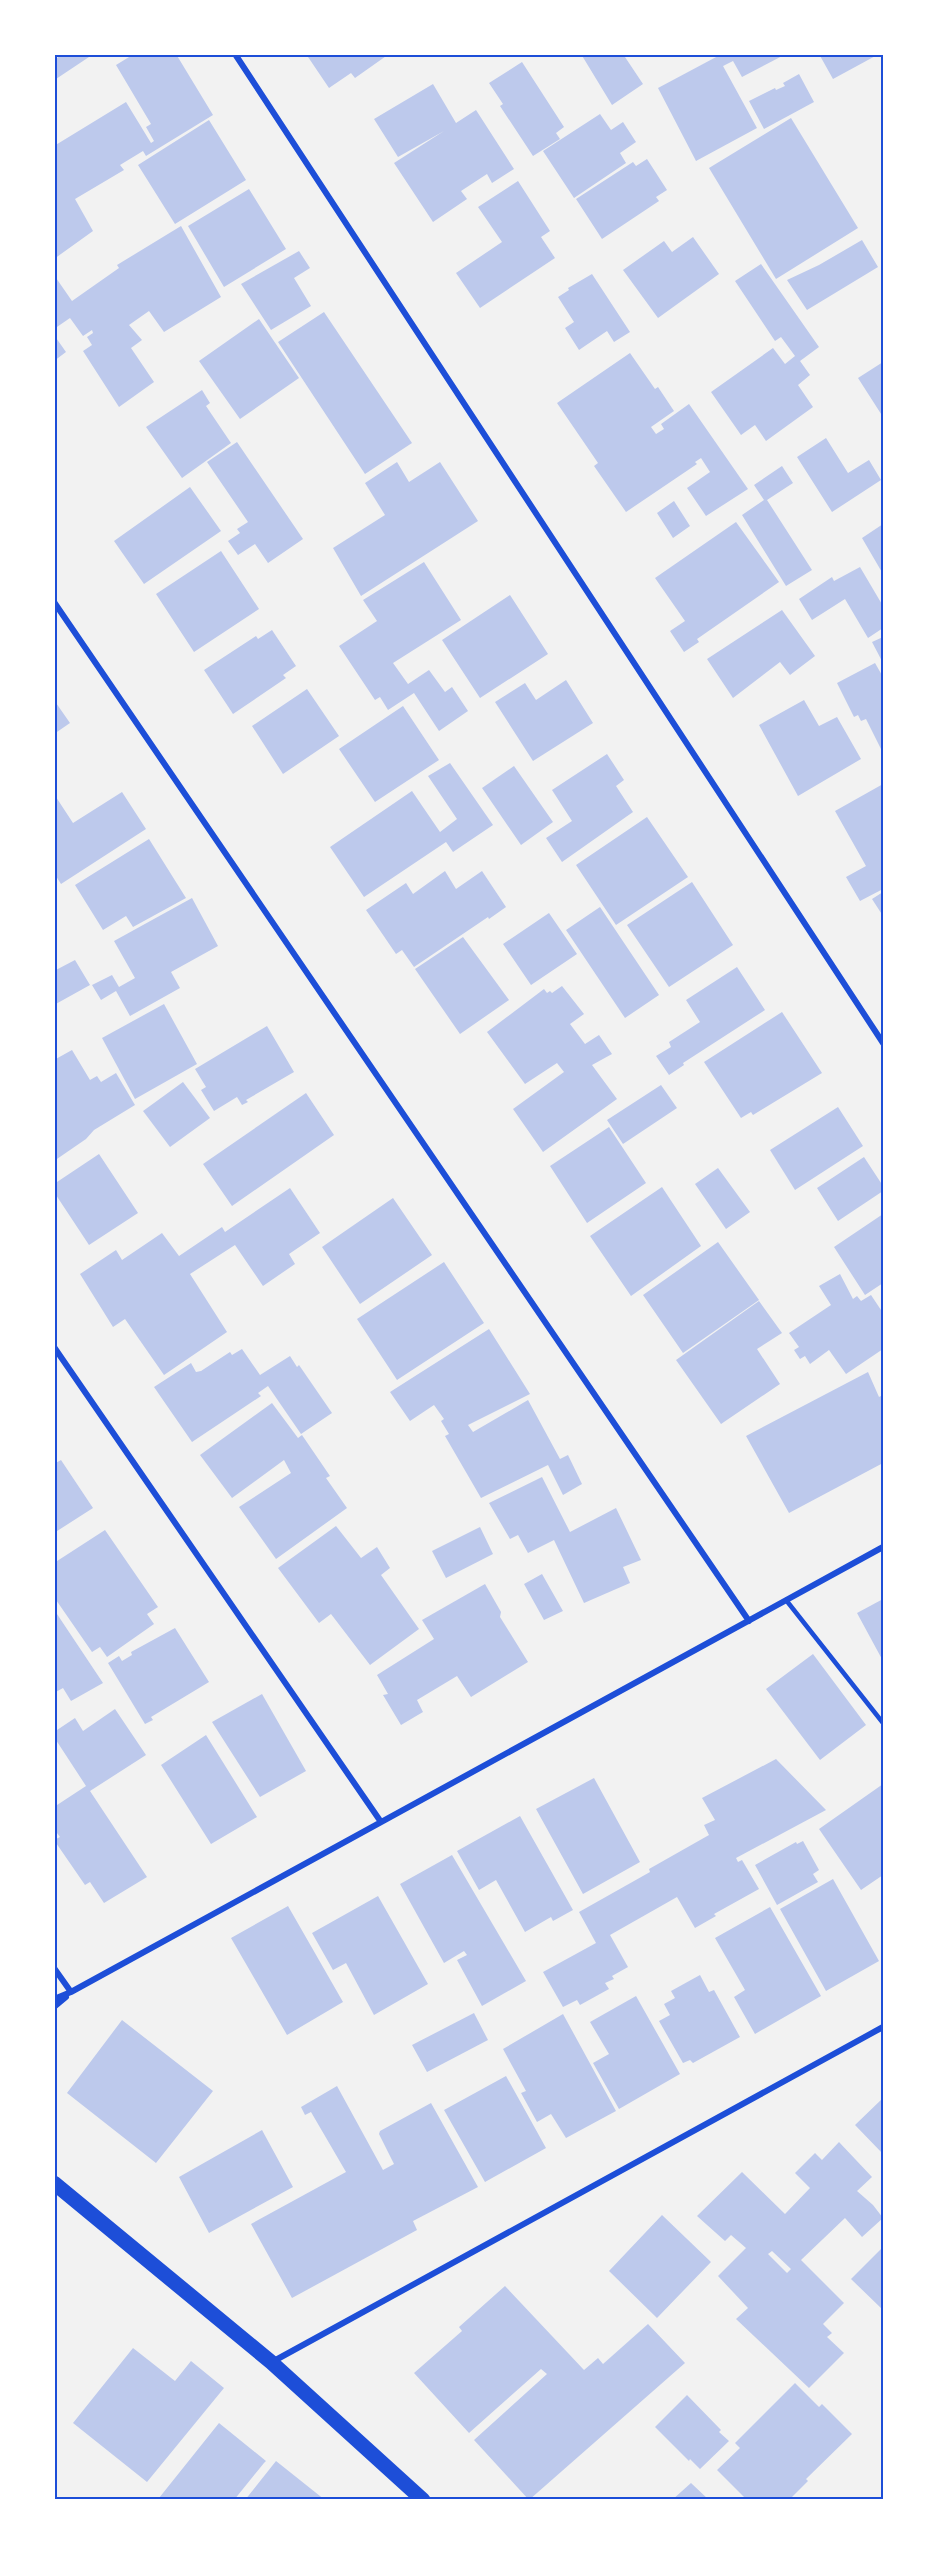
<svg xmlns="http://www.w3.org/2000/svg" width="937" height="2554" viewBox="0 0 937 2554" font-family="'Public Sans',sans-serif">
<rect width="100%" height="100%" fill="#f2f2f2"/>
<path fill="#bdc9ec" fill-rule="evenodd" d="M63 54H87L89 57 56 79 54 76V60Z
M134 54H176L213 115 146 156 143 151 120 165 124 170 75 199 93 231 54 259V146L126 102 151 143 154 141 146 127 151 124 116 65Z
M306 54H389L355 78 351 73 329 88Z
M581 54H623L643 84 612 105Z
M717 54H786L742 77 733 61 723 66 757 128 696 161 658 88 718 56Z
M819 54H879L833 79Z
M522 62 564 127 556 133 560 139 533 156 500 106 503 104 489 83Z
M799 74 814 102 764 129 749 101 775 88 776 90 785 86 783 83Z
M433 84 456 123 476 110 514 169 492 183 487 174 461 191 467 199 433 222 394 163 444 131 398 157 374 119Z
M600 114 611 130 623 122 636 142 620 153 626 163 574 198 543 151Z
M791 118 858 228 776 279 709 168Z
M209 120 246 180 175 224 138 165Z
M647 159 667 190 656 197 659 201 602 239 576 199 633 162 636 166Z
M518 181 550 231 541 237 555 258 480 308 456 273 502 242 478 207Z
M249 189 286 249 224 287 188 226Z
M181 226 221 297 164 332 149 311 129 325 142 340 131 348 154 382 119 407 83 351 92 345 87 337 93 333 92 330 83 336 70 318 54 329V275L72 301 119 268 117 265Z
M693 237 719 274 658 318 623 270 664 241 672 252Z
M862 240 878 267 807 310 787 280 819 265Z
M299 251 310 268 294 278 311 306 271 330 241 284Z
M761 264 819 347 800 361 810 375 798 385 813 407 766 441 755 425 741 435 711 392 773 348 785 364 795 356 781 337 775 341 735 281Z
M592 274 630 332 614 342 607 331 579 350 565 328 574 322 558 297 569 290 568 288Z
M324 312 412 443 365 474 278 342Z
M259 319 299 378 240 419 199 361Z
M54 335 66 352 54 361Z
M630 353 655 389 658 387 674 411 651 427 656 434 664 429 661 424 689 404 748 489 706 516 687 488 710 472 701 458 695 462 697 464 626 512 594 466 598 463 557 403Z
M883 362V417L858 378Z
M202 390 210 403 206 406 231 443 182 478 146 427Z
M826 438 848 473 869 460 881 480 832 512 797 457Z
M237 442 303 539 268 563 255 544 238 555 228 541 240 533 237 529 248 522 207 462Z
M397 462 409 482 440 462 478 521 361 596 333 548 385 515 365 483Z
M782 466 793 483 767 500 812 570 786 586 742 515 764 500 754 485Z
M190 487 221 531 144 584 114 541Z
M674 501 690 526 673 538 657 513Z
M736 522 779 582 697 639 699 642 684 652 670 631 685 621 655 578Z
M883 524V574L862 538Z
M221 551 259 609 194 652 156 594Z
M424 562 461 620 393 663 408 684 429 670 445 692 452 687 468 711 439 731 414 693 388 710 380 697 375 700 339 646 377 621 363 600Z
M860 567 883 606V628L868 638 845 599 812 620 799 599 832 577 834 581Z
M510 595 548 654 480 698 442 640Z
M782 610 815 656 790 675 780 662 733 698 707 659Z
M272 630 296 666 283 675 286 678 233 714 204 670 256 636 258 639Z
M883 637V663L872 642Z
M875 663 883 677V753L866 719 861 721 858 715 854 717 837 683Z
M566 680 593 723 533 761 495 702 525 683 536 700Z
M307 689 339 736 283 774 252 726Z
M54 700 70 723 54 734Z
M804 700 819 726 837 717 861 759 798 796 759 725Z
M403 706 439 760 375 802 339 749Z
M607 754 624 780 616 786 633 812 562 862 546 838 572 821 552 790Z
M450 763 493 825 453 852 446 842 364 897 330 847 412 791 440 832 457 819 428 776Z
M514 766 553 822 521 845 482 788Z
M883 784V889L860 901 846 877 866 866 835 811Z
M122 792 146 829 61 884 54 873V794L73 823Z
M647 817 688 877 616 925 576 865Z
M149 839 186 898 133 927 126 916 103 930 75 885Z
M445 871 456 889 482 871 506 907 489 919 488 917 414 967 402 950 396 954 366 910 406 883 413 894Z
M692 882 733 945 669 987 627 925Z
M883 892V916L872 899Z
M192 898 218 946 171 972 180 988 130 1016 116 991 101 1000 92 985 112 975 119 987 135 978 114 941Z
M600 907 659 995 625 1018 566 930Z
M549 913 577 954 531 985 503 944Z
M463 937 509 1000 460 1034 415 969Z
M75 960 90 985 54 1005V971Z
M737 967 765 1010 683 1063 684 1065 669 1075 656 1056 671 1047 669 1042 700 1022 686 1000Z
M562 986 584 1014 570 1024 585 1044 599 1035 612 1054 592 1065 617 1099 543 1152 513 1109 564 1072 557 1063 525 1084 487 1032 544 989 547 993 550 991 552 993Z
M164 1004 197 1064 135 1099 102 1038Z
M782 1012 822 1073 753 1115 751 1112 741 1118 704 1062Z
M267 1026 294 1072 246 1100 248 1102 242 1105 237 1097 214 1111 201 1090 206 1087 195 1069Z
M72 1050 90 1080 97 1076 101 1082 116 1073 135 1105 94 1130 86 1139 54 1161V1060Z
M183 1082 210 1118 170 1147 143 1111Z
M661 1085 677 1108 623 1144 607 1120Z
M306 1093 334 1135 232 1206 203 1164Z
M838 1107 863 1146 795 1190 770 1150Z
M609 1127 646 1183 587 1223 550 1166Z
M99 1154 138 1213 89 1245 54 1192V1184Z
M864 1157 883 1186V1191L838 1221 817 1188Z
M718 1168 750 1212 726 1229 695 1184Z
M662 1187 701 1246 631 1296 590 1236Z
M290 1188 320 1233 289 1254 295 1264 263 1286 235 1245 190 1274 227 1332 164 1375 125 1319 113 1327 80 1274 116 1250 122 1260 162 1233 179 1256 222 1227 225 1232Z
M393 1198 432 1255 360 1304 322 1247Z
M883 1214V1283L865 1295 834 1247Z
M718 1242 759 1300 683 1353 643 1295Z
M444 1262 484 1323 397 1380 357 1319Z
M840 1274 853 1299 857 1296 861 1301 871 1295 883 1313V1349L846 1374 829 1350 810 1364 805 1356 800 1359 794 1350 799 1347 789 1333 831 1305 819 1286Z
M759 1301 782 1333 757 1349 780 1384 721 1424 676 1360Z
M489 1329 530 1394 468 1425 473 1432 528 1400 560 1459 568 1455 582 1484 563 1495 548 1465 481 1498 445 1436 449 1434 441 1421 444 1419 434 1405 410 1421 390 1392Z
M242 1349 260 1375 290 1356 297 1367 299 1365 332 1413 301 1434 268 1386 258 1393 261 1396 192 1442 154 1387 191 1363 196 1372 201 1371 230 1352 232 1355Z
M868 1372 879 1397 883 1395V1463L789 1513 746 1436Z
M272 1403 298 1438 302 1435 330 1476 326 1478 347 1508 276 1559 239 1507 291 1473 284 1460 232 1498 200 1455Z
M61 1460 93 1508 54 1533V1464Z
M542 1477 570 1532 616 1508 641 1560 623 1567 630 1583 584 1603 554 1540 528 1553 518 1535 510 1539 489 1503Z
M336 1526 361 1558 377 1547 390 1568 381 1575 419 1629 370 1665 331 1614 319 1623 278 1568Z
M480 1527 493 1554 446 1578 432 1551Z
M105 1530 158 1607 147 1614 154 1624 107 1657 100 1647 92 1652 54 1597V1563Z
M542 1574 563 1611 544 1620 524 1584Z
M485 1584 501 1612 500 1617 528 1662 471 1697 457 1676 417 1700 423 1712 401 1725 383 1695 388 1694 377 1675 434 1639 422 1620Z
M883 1599V1661L857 1613Z
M57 1614 103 1683 71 1701 63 1688 54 1693V1616Z
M175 1628 209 1682 151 1717 153 1720 145 1724 108 1663 119 1656 122 1661 132 1655 131 1652Z
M813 1654 866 1725 820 1760 766 1689Z
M262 1694 306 1771 260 1797 212 1722Z
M115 1709 146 1755 90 1791 147 1877 104 1903 90 1882 85 1885 54 1840 60 1837 54 1829V1807L86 1786 54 1737V1732L75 1718 83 1731Z
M206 1735 257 1817 211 1844 161 1765Z
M776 1759 826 1810 736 1858 738 1862 742 1860 759 1889 714 1914 716 1916 695 1928 677 1897 610 1935 628 1967 612 1976 614 1979 605 1983 609 1989 580 2005 577 2000 563 2007 543 1972 596 1943 579 1912 650 1872 649 1869 709 1835 704 1825 715 1820 702 1798Z
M594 1778 640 1862 583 1894 536 1809Z
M883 1784V1875L861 1890 819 1829Z
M520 1816 573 1910 553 1921 551 1917 525 1932 496 1880 479 1890 457 1851Z
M803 1841 819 1870 813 1874 818 1882 777 1905 755 1865 796 1842 797 1844Z
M452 1855 526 1981 482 2006 457 1960 467 1955 464 1951 444 1963 400 1884Z
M833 1879 879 1961 826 1991 780 1909Z
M378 1896 428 1984 374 2015 346 1963 333 1970 312 1933Z
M288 1906 343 2002 287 2035 231 1938Z
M770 1907 821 1996 755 2034 734 1997 745 1990 715 1938Z
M700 1975 709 1992 714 1990 740 2037 693 2063 690 2060 683 2063 659 2021 670 2015 664 2004 675 1998 671 1991Z
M636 1996 680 2074 619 2109 593 2063 609 2054 590 2022Z
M474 2013 488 2040 427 2072 412 2045Z
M563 2014 616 2111 566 2138 551 2114 537 2122 521 2093 526 2091 503 2049Z
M122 2020 213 2091 156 2163 67 2093Z
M506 2076 546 2148 485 2182 444 2110Z
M337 2086 383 2170 394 2164 379 2134 380 2131 431 2103 478 2187 413 2221 417 2230 292 2298 251 2224 346 2172 311 2112 305 2115 301 2107Z
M883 2098V2154L855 2125Z
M262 2130 293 2187 209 2233 179 2177Z
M839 2142 872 2177 857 2191 873 2205 883 2218 862 2237 845 2218 801 2260 844 2303 823 2324 832 2333 827 2337 844 2353 809 2388 736 2319 748 2308 718 2276 746 2248 731 2235 725 2241 697 2216 742 2172 785 2214 810 2188 795 2173 815 2153 822 2160ZM772 2251 791 2269 787 2273 768 2254Z
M662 2215 711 2262 657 2318 609 2271Z
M883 2247V2310L851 2279Z
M505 2286 584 2370 598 2358 603 2364 648 2324 685 2363 529 2500 474 2440 547 2374 541 2369 469 2433 414 2373 462 2331 459 2327Z
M133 2348 175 2381 191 2361 224 2388 147 2482 73 2423Z
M795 2383 819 2407 822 2404 852 2434 806 2479 808 2481 789 2500H747L717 2470 740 2448 735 2443Z
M687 2395 721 2430 719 2432 729 2441 700 2469 690 2459 689 2461 655 2427Z
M219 2423 266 2461 264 2463 234 2500H162L159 2498Z
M276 2461 325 2500H245Z
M691 2483 709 2500H672Z"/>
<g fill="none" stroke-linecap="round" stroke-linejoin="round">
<path stroke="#1d4ed8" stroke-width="4.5" d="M786 1600 883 1723"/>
<path stroke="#1d4ed8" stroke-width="6" d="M235 54 883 1043
M54 602 749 1621
M54 1347 381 1822
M54 1968 71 1992
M54 1999 71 1992 883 1547
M54 2007 66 1997
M272 2362 883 2027
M882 2500 883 2499"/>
<path stroke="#1d4ed8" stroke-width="15" d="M54 2183 271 2362 423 2500"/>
</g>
<rect width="937" height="2554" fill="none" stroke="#ffffff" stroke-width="111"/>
<rect x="56" y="56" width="826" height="2442" fill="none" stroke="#1d4ed8" stroke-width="2"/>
</svg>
